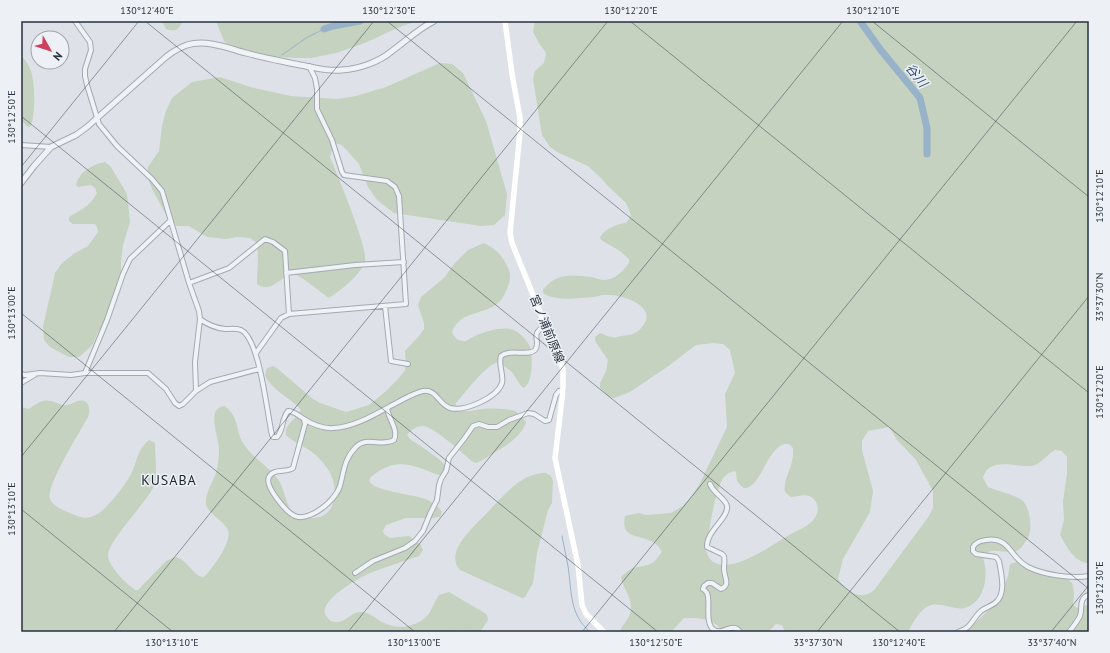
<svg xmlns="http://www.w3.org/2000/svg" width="1110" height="653" viewBox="0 0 1110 653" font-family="'PT Sans','Noto Sans JP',sans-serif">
<rect width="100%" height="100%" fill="#dee2e8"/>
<path fill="#c4d2bf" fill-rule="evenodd" d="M162 21H182C179 31 175 32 166 29Z
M216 21H416L395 29 365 43 336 53 311 58H295L262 56 229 46 224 41Z
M535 21H1089V562L1086 563C1072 559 1067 547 1060 535L1064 520 1063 501 1067 473V457L1062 451 1055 450C1049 453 1041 463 1035 465 1020 470 989 454 983 478L988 487C995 490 1017 496 1022 500 1030 507 1033 529 1028 538 1026 541 1023 545 1021 548 1010 559 990 542 983 558 989 575 985 602 965 608 954 611 940 601 929 606 919 610 913 623 908 632H785L782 625 776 624 768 632H723C714 618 700 618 684 618L671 632H619C622 626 627 621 629 616 636 601 623 590 621 577L628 571 633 568 648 565 654 562 662 552C651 529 619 546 625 516L639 513 646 515 671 513 683 506 692 496 700 483 727 427 725 394 735 373 730 350 723 344 713 343 696 345 667 367 630 392 614 398 609 397 600 388V383L606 371 608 360 595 341V337L600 333C604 334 608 337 612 337 615 338 618 337 621 336 631 335 638 334 644 324 656 306 623 295 609 295 604 294 599 296 594 297 580 298 555 302 543 293V290C557 272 571 275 592 277 596 278 600 280 604 280 615 280 623 271 629 263V259L620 251 601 240 600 237C605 229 616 224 626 223L631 216 629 210 626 203 608 186 600 177 588 166 559 153 550 147 542 135 533 79 535 71 544 63 546 55 545 51 540 45 533 32ZM889 427 897 440 916 460 933 491V508L929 516 875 589C862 602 847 592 838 579L843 559 870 512 873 491 862 450V441L868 431ZM785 444H789L793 448C795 465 782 480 785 492L791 497C797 497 803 494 809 496 819 500 820 512 814 519 808 527 799 529 791 534 774 543 717 587 706 551 708 536 715 488 724 477 727 474 730 472 735 471L736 473 737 481 740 485 744 488C761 489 766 448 785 444Z
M21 55C25 60 29 65 31 71 35 83 36 116 30 127H28L21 120Z
M440 63 452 64 463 73 486 121 507 194 505 215 494 225 481 226 394 213 377 200 368 187 359 164 342 145 334 143 330 157C337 174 368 248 365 261 362 274 340 291 329 298 322 293 299 274 293 274 281 275 271 295 257 284 257 270 259 257 257 243L250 238 237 237 226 239 207 237 189 226H177L170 222 153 191 147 177 148 167 159 151 162 126 166 111 172 98 192 82 220 77 254 88 291 96 337 99 356 96 386 87Z
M105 162 111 167 127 194 130 222 123 245 121 261V272L114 306 107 320 97 334 93 344 86 351 79 357H69L50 347 44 340 43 326 52 287 55 273 62 263 75 253 88 246 98 232 97 227 95 224H73L69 221V217C82 209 89 207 97 193L95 188 91 185 78 187 76 185C79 172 93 164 105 162Z
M484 243C495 248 502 255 507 266 512 274 510 281 507 289 505 292 504 297 501 300 488 316 460 309 452 332 454 337 457 341 463 341 467 342 468 339 471 338 481 333 499 327 510 329 518 330 527 340 530 347 533 357 533 383 524 388L521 386 512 372 499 362C487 363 465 393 456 403L455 408C466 414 472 410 483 409 489 408 510 409 515 411 520 414 524 418 526 423 519 441 496 451 481 461L476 463 473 462C463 454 435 427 423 426 416 426 411 430 407 435L410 439C420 446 446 461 448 471L443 476 438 475C415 466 398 457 376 473 373 475 368 479 370 482 373 490 413 495 422 498 429 500 435 504 440 509L442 512 440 517 431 518H406L386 525 383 531 384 534 390 538 409 536 421 545 423 550 419 556C404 561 388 566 373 572 362 576 316 601 326 616 328 619 332 622 335 622 346 623 351 612 360 612 369 612 375 618 382 622 396 630 415 628 427 616 432 610 434 602 439 595L449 592 483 612 487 615 488 620 480 632 458 630 452 632H21V407L29 409C41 401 43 398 57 403 60 404 63 406 66 405 70 405 74 402 78 401 89 398 91 410 88 417 81 430 45 487 50 499 53 507 67 512 75 515 85 520 94 518 103 510 113 500 124 487 131 474 137 462 138 448 149 440L155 443C155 454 158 480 153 488 145 504 106 543 108 557 111 569 126 583 135 590H138L166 561 175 557C188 559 193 577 204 577 212 569 235 539 227 528 221 519 210 515 206 505 205 493 212 484 216 473 218 465 219 457 219 449 219 437 205 407 225 406 240 419 235 429 243 443 252 458 269 466 279 481 286 492 285 507 296 515 301 518 306 518 311 518 335 519 339 493 331 475 327 466 317 455 309 450 301 445 293 442 286 435 284 424 297 419 301 410 290 397 272 391 265 375L267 368 273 366 278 369 313 399 320 403 346 412 369 405 385 392 399 378 405 370 406 364 405 351 419 336 424 329V323L418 305 421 297 444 278 454 264 468 250Z
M542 473H546L551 476 553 481 552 503 548 510 537 553 533 583 525 597 522 598 460 570C454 564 454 555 458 547 465 534 476 524 486 514 497 502 508 489 522 480 528 476 535 474 542 473Z
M1016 562 1025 563 1041 571 1055 572 1063 575 1072 583 1074 592 1073 605 1078 608 1089 604V632H955L971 627 997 602 1008 576 1010 564Z"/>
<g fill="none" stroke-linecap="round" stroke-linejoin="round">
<path stroke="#98b2c9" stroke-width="1" d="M282 55 306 38 324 29
M562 536C564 546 566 556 568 566 572 592 569 614 590 632"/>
<path stroke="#98b2c9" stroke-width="7" d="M860 21 880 49 920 98 927 128V154
M324 29 333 26 360 21"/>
<g stroke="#a3a9b2" stroke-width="6">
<path id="minor" d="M75 21 90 42 91 50 85 69V76L87 85 99 124 117 146 152 179 162 191 165 201 189 283 199 311 200 319 195 362 196 391
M21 145 51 147
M286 273 355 265 404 262
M189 283 229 268 265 239 273 242 285 251 289 314
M385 306 391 361 408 364
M200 319C208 325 216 328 225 329 230 329 236 328 241 330 260 339 267 414 272 435L273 437H277C284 430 281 419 288 411 294 411 299 416 304 419 311 424 324 429 333 428 354 428 379 412 398 402 406 398 414 393 423 391 437 389 438 404 450 408 464 412 497 398 502 383 504 374 498 365 501 356 510 348 528 357 535 350 542 341 528 335 546 325
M256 353 281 318 289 314 406 304 399 196 395 187 387 181 344 175 342 172 332 140 317 109V89L315 78 309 66
M85 373 107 320 123 274 130 259 170 221
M21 374 25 375 40 373 71 375 85 373H148L166 389 175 403 179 406 183 404 196 391 210 382 259 369
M21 383 36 374
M304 420 305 424 293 468C287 473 273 468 269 477 264 486 287 513 295 516 299 518 305 517 310 515 321 511 336 498 340 486 344 471 344 459 356 447 366 436 382 447 394 440 399 430 388 418 387 408
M710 484C713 493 726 499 727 506 729 518 706 531 707 547L722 554 724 556C725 560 724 564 724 569 724 577 731 585 721 589L712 583H708L704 586 703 589C705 590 706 592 707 593 711 601 704 623 714 630 723 636 732 621 740 632
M355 573 373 561 405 548 415 541 423 531 430 514 437 500 439 485 441 479 446 471 449 458 464 439 473 426 479 424 488 427H497L509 420 528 413 534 414 545 421 549 420 556 395 559 391 563 390
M958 632C973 627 971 620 981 611 985 608 991 606 995 603 1007 594 1001 573 999 561L996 557 976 554 973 551V547C976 542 980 541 986 540 1010 536 1010 558 1028 567 1044 575 1072 579 1089 576
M1069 632C1073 627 1077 622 1080 616 1083 608 1078 598 1089 595"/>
</g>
<g stroke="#a3a9b2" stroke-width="7">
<path id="tertiary" d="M21 183 34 166 51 147 76 135 87 127 166 57C172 52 179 48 187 45 206 39 228 48 246 53 264 58 282 61 300 65 313 67 328 72 342 70 359 69 379 62 392 51 406 41 418 29 434 21"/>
</g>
<use href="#minor" stroke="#f0f3f6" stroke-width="4"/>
<use href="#tertiary" stroke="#f0f3f6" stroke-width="5"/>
<path stroke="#fff" stroke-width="5.5" d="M505 21 512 74 520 118V132L510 233 512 243 563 369V390L555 458 578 565 582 605 586 614 604 632"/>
</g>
<path fill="none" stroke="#27313f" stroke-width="1" stroke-opacity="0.45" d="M145 21 900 632M387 21 1089 589M630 21 1089 393M872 21 1089 197M21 116 658 632M21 167 139 21M21 313 415 632M21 457 374 21M21 509 173 632M114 632 608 21M348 632 843 21M582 632 1077 21M817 632 1089 296M1051 632 1089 585"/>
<g text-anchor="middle" stroke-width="3" stroke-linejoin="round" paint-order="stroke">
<g font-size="12" fill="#27313f" stroke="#edf1f5">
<text transform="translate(547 329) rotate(68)" y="4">宮ノ浦前原線</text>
</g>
<g font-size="13" font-style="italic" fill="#305173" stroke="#edf1f5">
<text transform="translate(917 75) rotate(52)" y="5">谷川</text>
</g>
<g font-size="14" letter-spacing="1" fill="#19222f" stroke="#edf1f5">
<text x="169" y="485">KUSABA</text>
</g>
</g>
<rect width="1110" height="653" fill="none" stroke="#edf1f5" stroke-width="44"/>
<g transform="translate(50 50) rotate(129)"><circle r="19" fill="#edf1f5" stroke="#9ea4ac"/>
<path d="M0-3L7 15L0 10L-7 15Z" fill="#d03f5c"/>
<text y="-6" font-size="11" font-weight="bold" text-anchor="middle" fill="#27313f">N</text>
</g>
<rect x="22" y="22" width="1066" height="609" fill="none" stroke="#27313f" stroke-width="1.5"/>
<g font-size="10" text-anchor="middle" fill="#27313f">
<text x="147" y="14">130°12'40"E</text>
<text x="389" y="14">130°12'30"E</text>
<text x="631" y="14">130°12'20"E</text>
<text x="873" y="14">130°12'10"E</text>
<text transform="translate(11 117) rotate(-90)" y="4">130°12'50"E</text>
<text transform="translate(1099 196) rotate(-90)" y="4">130°12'10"E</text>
<text transform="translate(1099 297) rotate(-90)" y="4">33°37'30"N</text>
<text transform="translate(11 313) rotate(-90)" y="4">130°13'00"E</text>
<text transform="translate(1099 392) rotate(-90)" y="4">130°12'20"E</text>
<text transform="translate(11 509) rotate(-90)" y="4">130°13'10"E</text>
<text transform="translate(1099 588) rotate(-90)" y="4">130°12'30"E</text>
<text x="172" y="646">130°13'10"E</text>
<text x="414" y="646">130°13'00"E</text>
<text x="656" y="646">130°12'50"E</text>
<text x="818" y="646">33°37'30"N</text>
<text x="899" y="646">130°12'40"E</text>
<text x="1052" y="646">33°37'40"N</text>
</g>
</svg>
